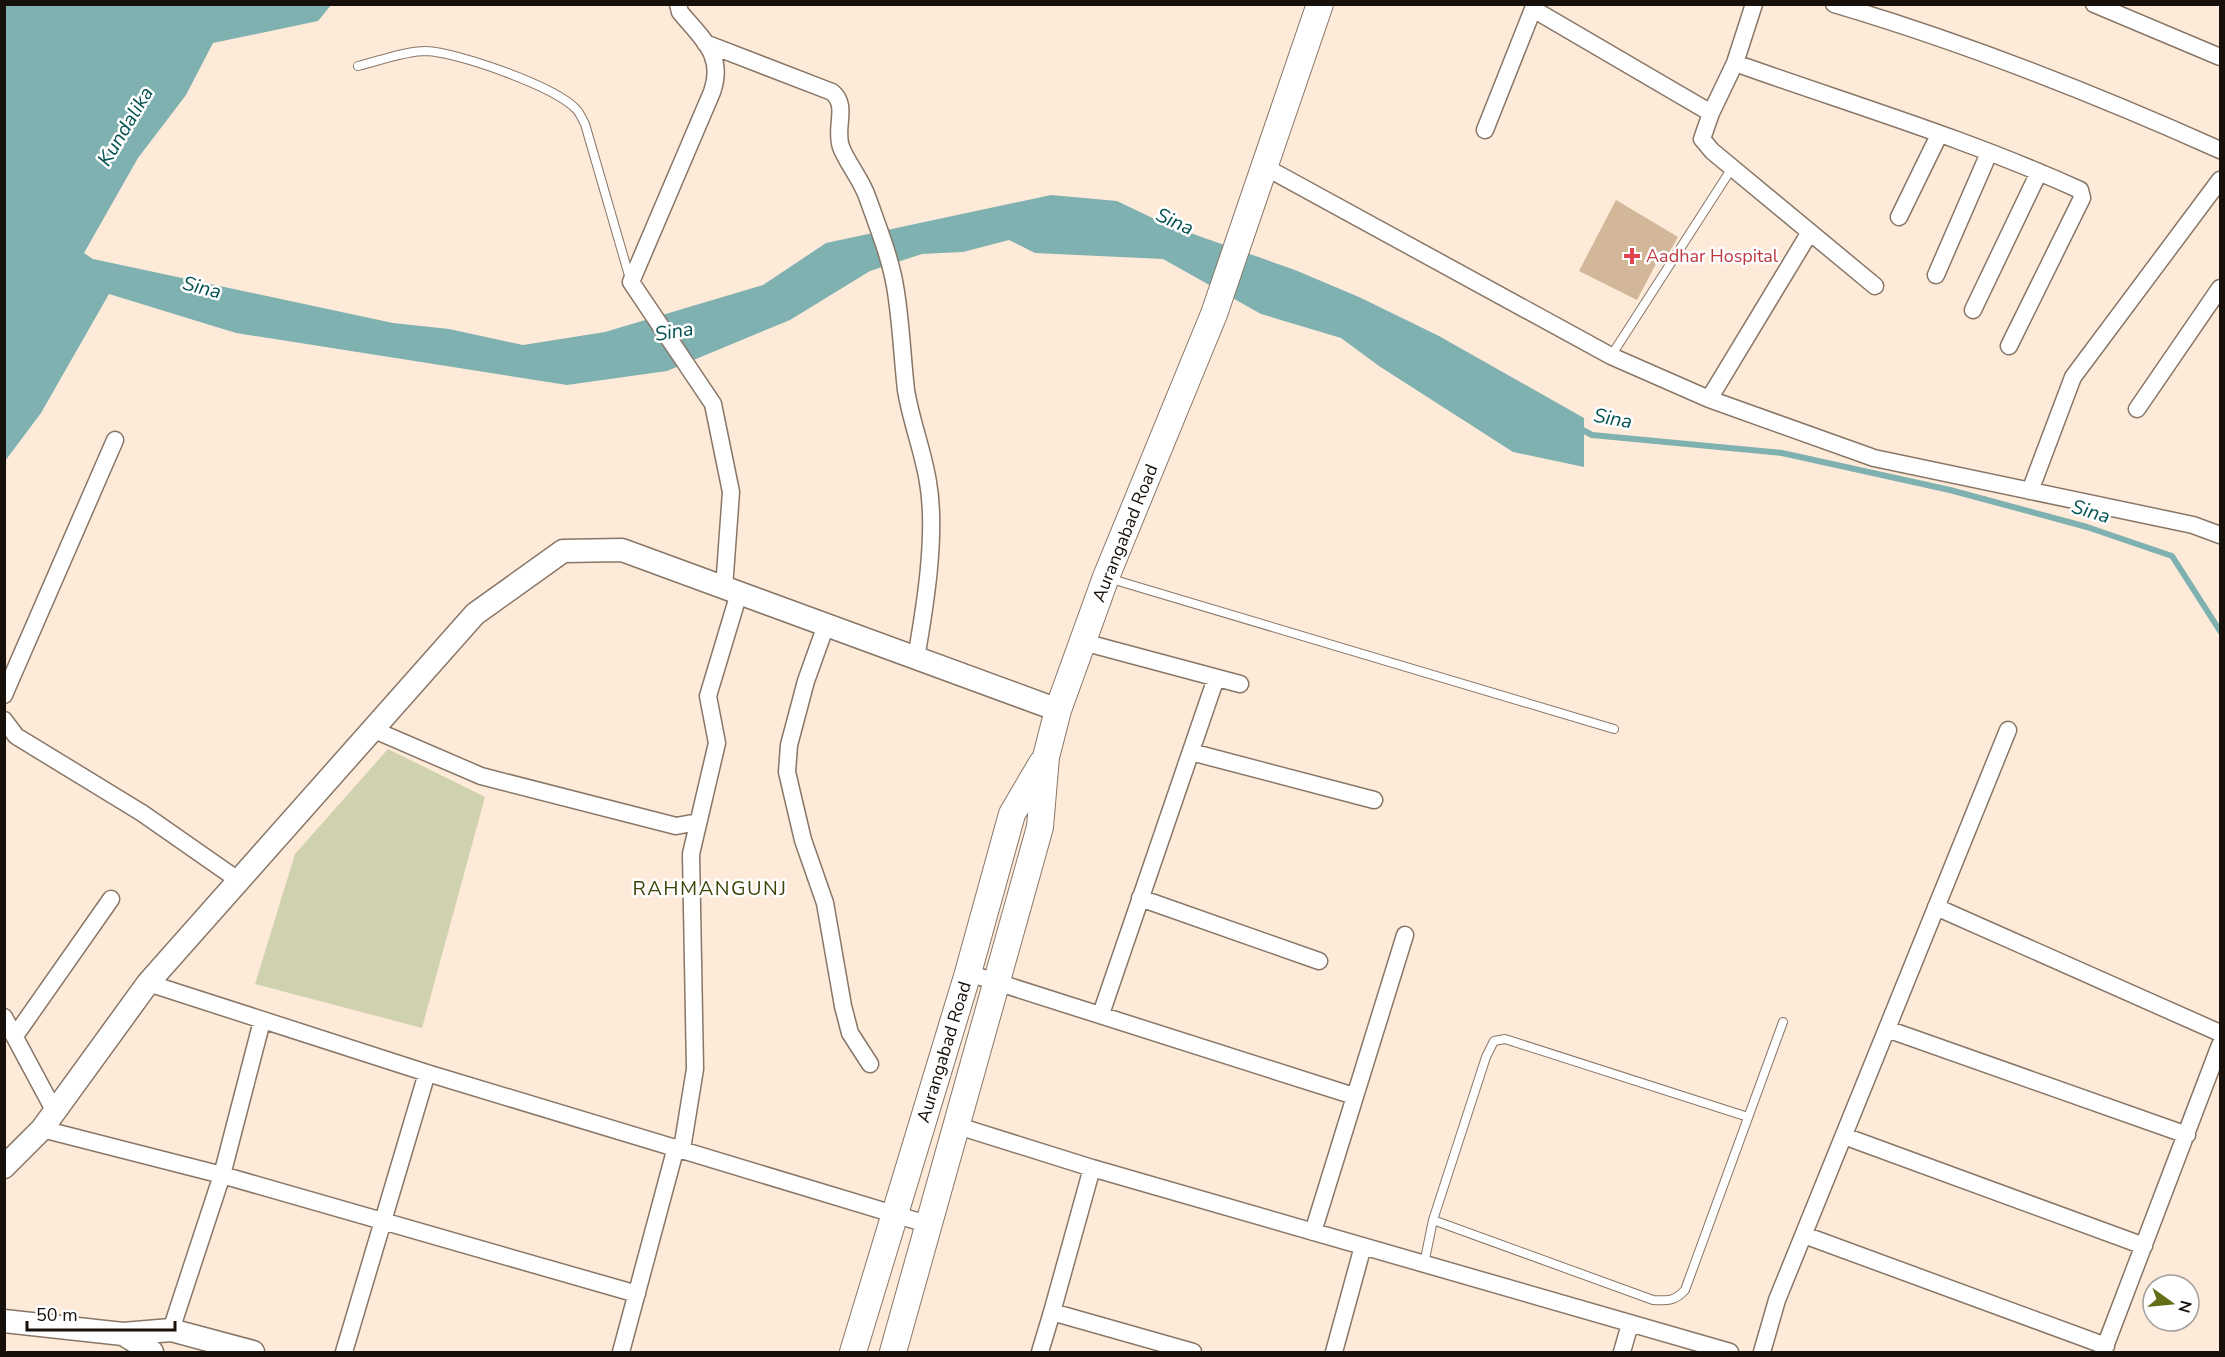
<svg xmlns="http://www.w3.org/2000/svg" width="2225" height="1357" viewBox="0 0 2225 1357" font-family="'Nunito Sans',sans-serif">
<rect width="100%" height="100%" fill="#feead9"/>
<path fill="#d0d2af" d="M388 749 485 797 422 1028 255 984 295 854Z"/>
<path fill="#7fb1b1" d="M5 4 331 5 318 21 213 43 186 95 138 158 84 253 93 259 393 323 449 329 523 345 605 332 763 285 826 243 1051 195 1117 201 1165 224 1295 270 1359 297 1439 336 1584 418V467L1513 452 1379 366 1341 338 1261 314 1163 259 1035 253 1009 240 963 252 922 254 870 271 790 320 667 371 567 385 236 333 109 294 41 413 5 461Z"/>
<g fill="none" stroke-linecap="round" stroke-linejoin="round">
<path stroke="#7fb1b1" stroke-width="6" d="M1579 428 1592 435 1782 453 1950 490 2087 527 2172 556 2220 631"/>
</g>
<path fill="#d2b898" d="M1616 200 1678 237 1662 265 1657 262 1637 300 1579 271Z"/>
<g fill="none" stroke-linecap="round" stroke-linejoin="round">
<g stroke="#887667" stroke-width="10">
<path id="lane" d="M358 66C379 61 405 51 426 51 457 52 554 86 576 109 580 113 582 119 585 124L630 279
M1611 356 1732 168
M1108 578 1614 729
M1433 1220 1653 1300C1668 1301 1675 1301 1685 1290L1783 1022
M1424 1264 1433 1220 1486 1057 1494 1041 1505 1039 1748 1117"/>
</g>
<g stroke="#887667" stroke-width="19">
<path id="street" d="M678 4 680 12C702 39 725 55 712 92L631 282 713 404 731 492 724 588
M1754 4 1735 63 1711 113 1702 139 1712 151 1875 286
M1834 4C1966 43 2095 94 2220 150
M2094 4 2220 57
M1533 9 1711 113
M705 43 832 92C849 106 834 127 841 147 848 165 862 180 868 199 878 227 890 257 895 286 901 320 902 355 906 390 911 421 923 451 928 482 937 534 925 607 916 658
M1735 63C1850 104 1968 139 2080 190L2082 198 2009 346
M1485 130 1535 4
M1265 167 1611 356 1709 399 1874 458 2193 525 2220 535
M1899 217 1939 135
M1936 275 1989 153
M1973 310 2039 172
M1709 399 1810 232
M2137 409 2220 288
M2030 491 2073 377 2220 180
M826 625 806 681 789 745 787 772 803 840 825 903 843 1006 850 1033 870 1064
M1083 642 1240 684
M4 695 115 440
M4 720 16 736 142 813 238 880
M372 729 481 776 676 826 698 822
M1191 752 1374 800
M1140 898 1319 961
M1936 907 2220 1033
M968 973 1354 1096
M148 983 427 1073 930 1225
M1101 1014 1216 678
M4 1017 55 1112
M1887 1029 2187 1135
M15 1036 111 899
M955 1125 1092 1168 1730 1352
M42 1129 222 1175 637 1294
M1844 1136 2144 1246
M682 1149 695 1069 691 854 717 743 708 696 739 593
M1313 1232 1405 935
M1804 1235 2106 1346
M1052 1312 1092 1168
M171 1330 222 1175 262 1021
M344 1352 427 1073
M621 1352 676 1147
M1040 1352 1052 1312 1193 1352
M1334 1352 1363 1246
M1622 1352 1630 1324
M1762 1352 1777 1300 2008 730
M2103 1352 2220 1045"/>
</g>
<g stroke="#887667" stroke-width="25">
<path id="secondary" d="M4 1167 42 1129 148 983 475 614 563 551 622 550 1058 710
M4 1321 123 1334 171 1330 253 1352
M123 1334 152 1352"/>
</g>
<g stroke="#887667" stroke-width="28">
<path id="primary" d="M853 1352 968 973 1012 814 1042 763
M893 1352 1040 827 1046 757 1058 710 1106 577 1214 314 1320 4"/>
</g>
<use href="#lane" stroke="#fff" stroke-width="8"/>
<use href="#street" stroke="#fff" stroke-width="16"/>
<use href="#secondary" stroke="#fff" stroke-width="22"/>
<use href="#primary" stroke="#fff" stroke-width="26"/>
</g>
<path fill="#e0444e" stroke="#fff" stroke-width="2" d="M1629 247h6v6h6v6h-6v6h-6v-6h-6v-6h6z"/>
<g text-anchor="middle" stroke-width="5" stroke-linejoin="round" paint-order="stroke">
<g font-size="18" fill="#be3a42" stroke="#fff" text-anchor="start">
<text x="1646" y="262">Aadhar Hospital</text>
</g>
<g font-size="18" fill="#17100a" stroke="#fff">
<text transform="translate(1125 533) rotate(-68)" y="6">Aurangabad Road</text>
<text transform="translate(944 1052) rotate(-73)" y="6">Aurangabad Road</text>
</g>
<g font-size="20" font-style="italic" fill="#035152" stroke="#fff">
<text transform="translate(125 126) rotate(-59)" y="7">Kundalika</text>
<text transform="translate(1175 221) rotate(24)" y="7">Sina</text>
<text transform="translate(202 287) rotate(14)" y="7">Sina</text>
<text transform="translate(674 331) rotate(-9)" y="7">Sina</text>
<text transform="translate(1613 418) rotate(10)" y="7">Sina</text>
<text transform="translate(2091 511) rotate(17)" y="7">Sina</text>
</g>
<g font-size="20" letter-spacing="1.5" fill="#3e4508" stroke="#fff">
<text x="710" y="895">RAHMANGUNJ</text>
</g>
</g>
<rect width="2225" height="1357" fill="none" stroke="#17100a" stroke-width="12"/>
<g transform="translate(2171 1303) rotate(105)"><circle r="28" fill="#ffffff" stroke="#a29f9d" stroke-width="1.5"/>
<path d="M0-4.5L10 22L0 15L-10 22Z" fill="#636e16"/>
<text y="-9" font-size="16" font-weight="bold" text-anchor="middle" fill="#17100a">N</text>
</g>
<path d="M27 1321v9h148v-9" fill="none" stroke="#17100a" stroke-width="3"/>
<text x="36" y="1321" font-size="18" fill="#17100a" stroke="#ffffff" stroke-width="4.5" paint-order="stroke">50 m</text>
</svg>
